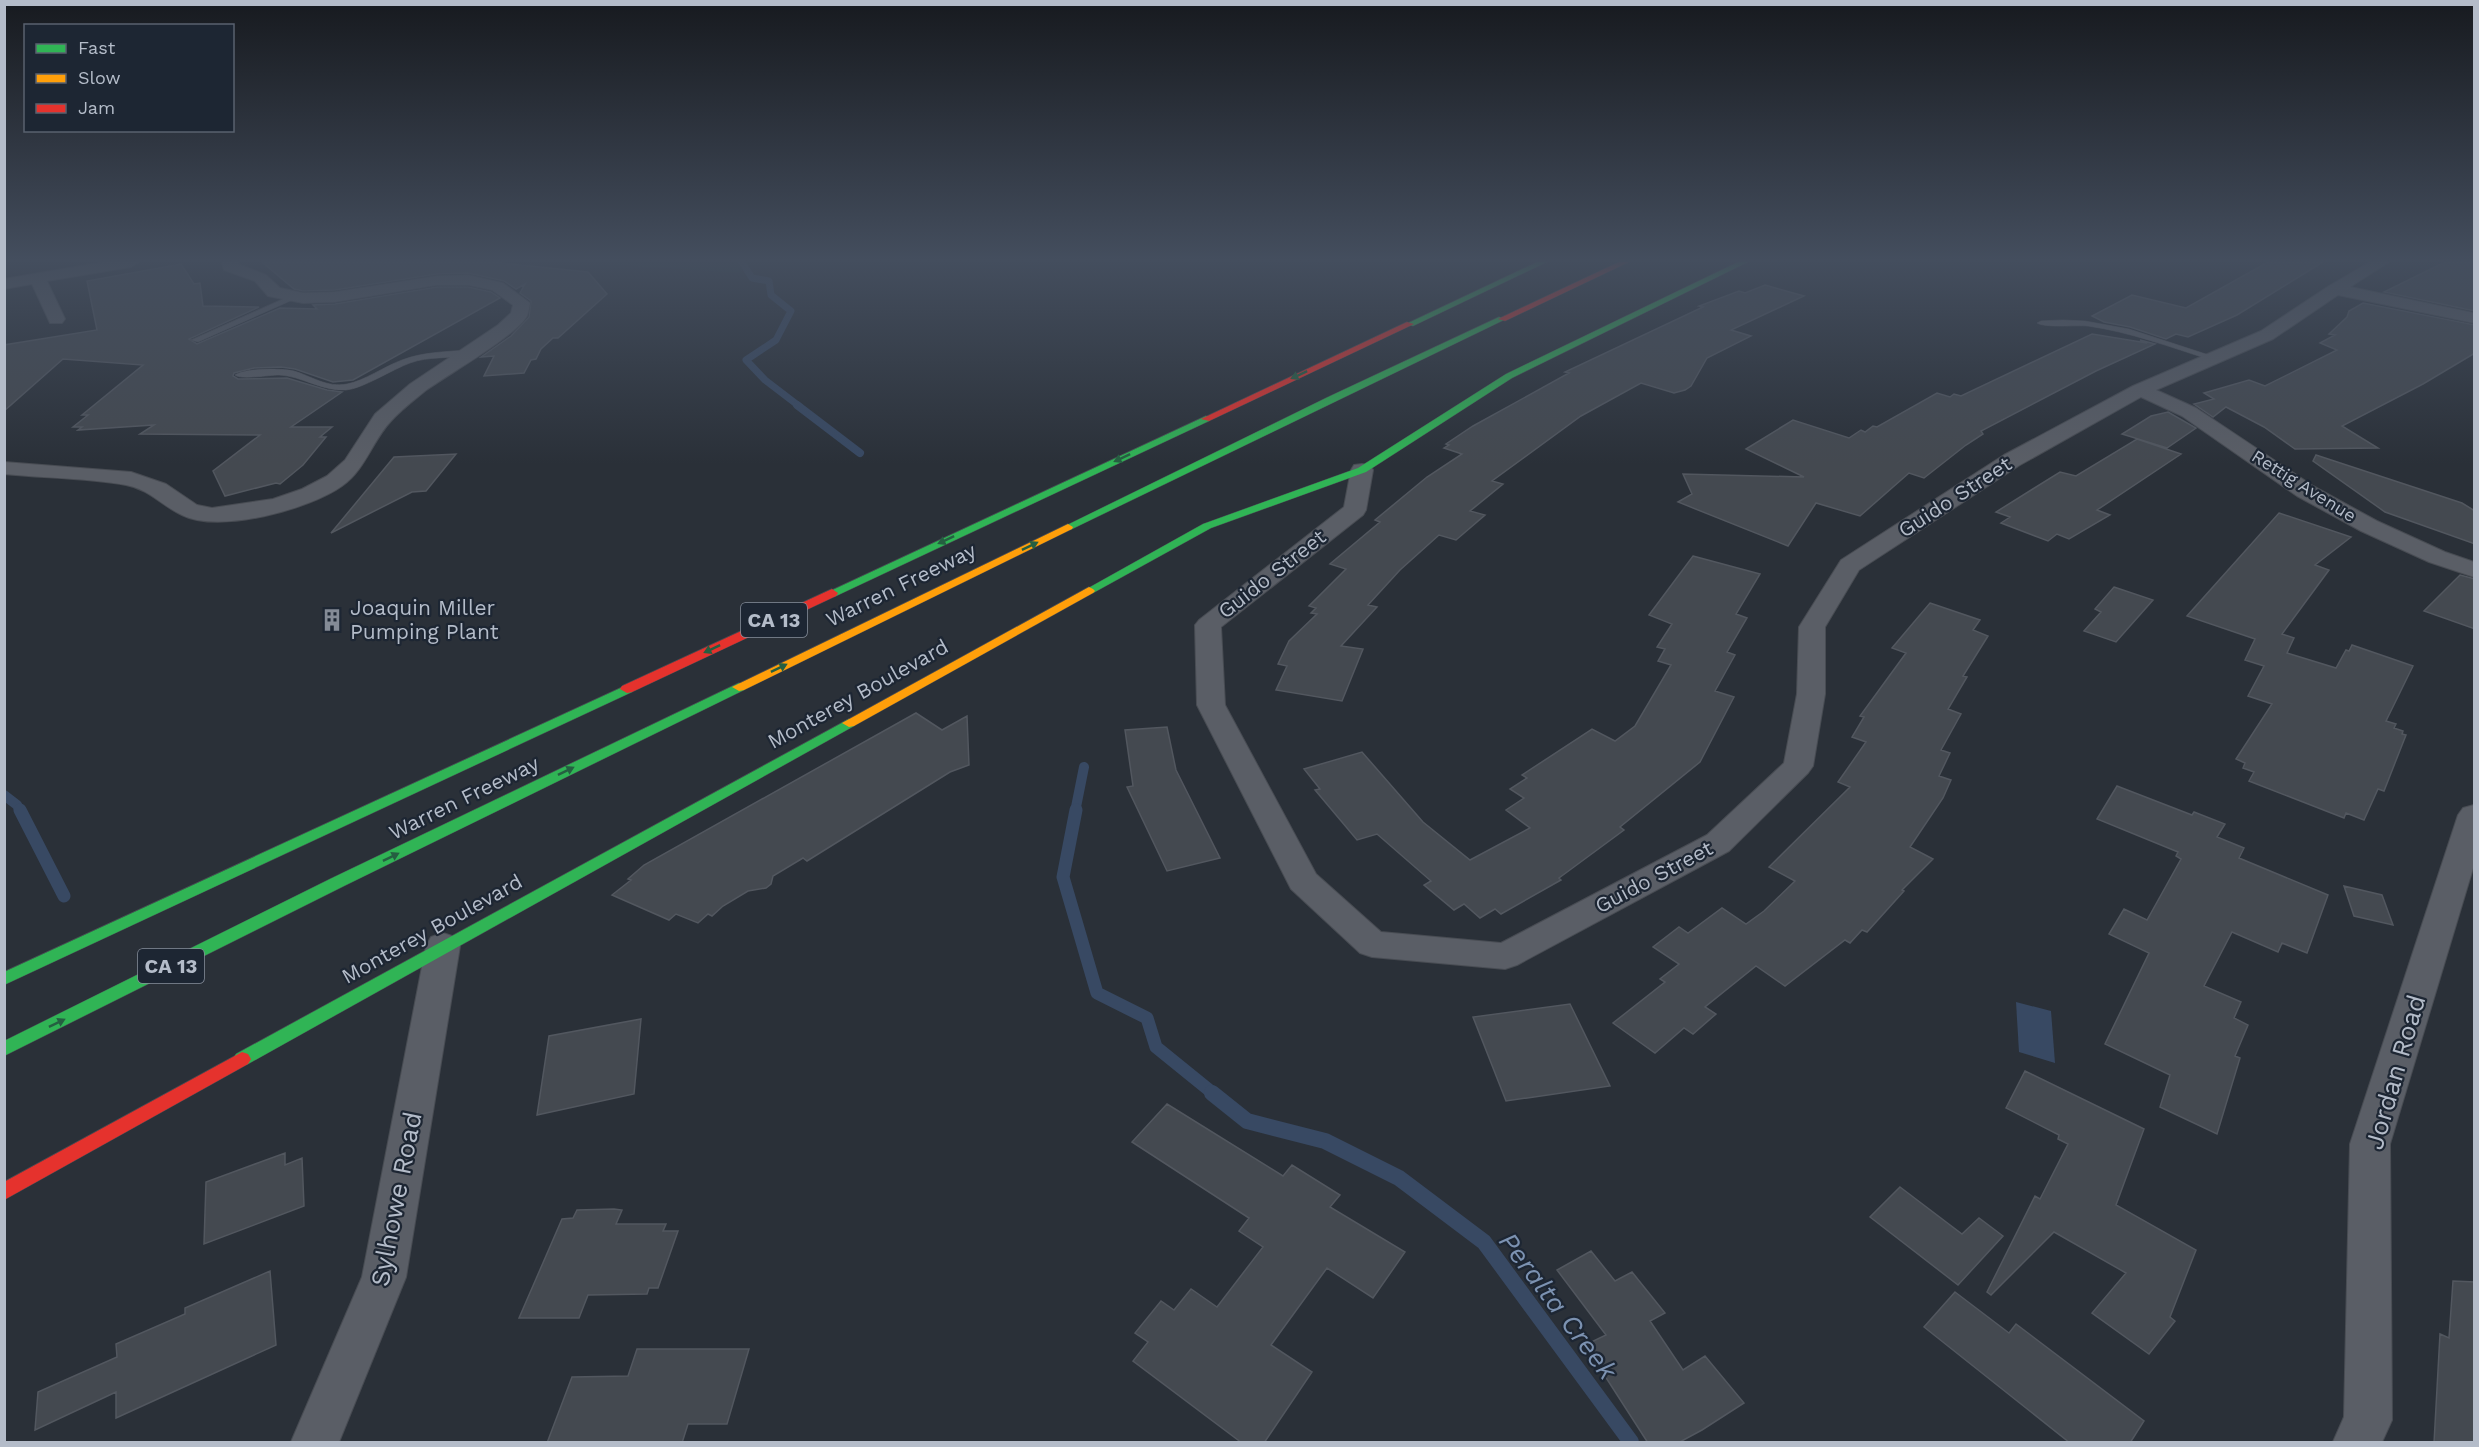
<svg xmlns="http://www.w3.org/2000/svg" width="2479" height="1447" viewBox="0 0 2479 1447" font-family="'Work Sans',sans-serif">
<rect width="100%" height="100%" fill="#2a3038"/>
<path fill="#273a3e" d="M613 262H612H753L739 273 620 265Z"/>
<path fill="#384963" d="M2016 1002 2051 1011 2055 1063 2019 1052Z"/>
<g fill="none" stroke-linecap="round" stroke-linejoin="round">
<path stroke="#384963" stroke-width="7" d="M742 262 752 278 769 281 771 295 791 311 776 340 746 360 765 380 799 406"/>
<path stroke="#384963" stroke-width="8" d="M797 405 860 453"/>
<path stroke="#384963" stroke-width="10" d="M4 795 17 805 21 812
M1075 812 1084 767"/>
<path stroke="#384963" stroke-width="13" d="M20 810 64 896
M1076 810 1063 877 1097 993 1147 1018 1156 1047 1214 1094"/>
<path stroke="#384963" stroke-width="16" d="M1212 1093 1247 1121 1325 1141 1399 1178 1484 1242 1631 1442"/>
</g>
<path fill="#444950" stroke="#52575f" stroke-width="1.5" d="M262 262H492L588 272 607 294 558 338H553L541 349 536 359 531 360 524 373 484 376 494 356 481 357 511 336 529 317 531 301 520 293 525 284 516 289 504 281 468 273 437 274 335 290 303 291 294 289Z
M2268 262H2323L2237 315 2188 337 2176 334 2166 339 2130 327 2104 322 2092 316 2132 295 2186 308Z
M2445 262H2475V311L2384 292Z
M181 264 194 284 200 283 203 306 259 307 189 339 197 344 280 308 317 309 313 305 335 304 437 287H468L491 292 500 298 353 380 333 382 295 369 281 367 254 368 234 373 233 376 238 379 287 378 327 390 342 392 291 427H332L320 437H326L303 465 280 484 276 483 225 496 213 471 260 435 140 434 154 425 78 430 82 427H73L88 415H82L143 365 63 359 4 411V345L97 330 87 281Z
M1765 285 1804 296 1731 330 1751 336 1707 358 1691 386 1685 390 1674 393 1641 383 1581 416 1492 481 1503 484 1470 511 1485 515 1456 540 1439 535 1400 570 1368 605 1377 607 1341 646 1363 649 1342 701 1276 690 1287 666 1278 664 1289 641 1317 614 1311 613 1316 608 1309 606 1346 569 1330 564 1380 522 1375 520 1427 477 1462 454 1444 448 1449 445 1446 444 1473 426 1569 373 1565 372 1703 307 1699 306 1739 291 1745 293Z
M2363 303 2475 325V353L2423 384 2342 426 2378 448 2295 449 2264 427 2226 407 2213 417 2194 404 2214 399 2204 393 2249 380 2265 386 2337 350 2320 343 2335 335 2329 334 2347 317 2349 311Z
M2092 334 2147 343 2140 340 2155 344 2096 371 1981 431 1983 434 1966 445 1924 478 1909 473 1860 516 1816 503 1788 546 1678 502 1692 494 1683 474 1804 477 1746 449 1793 420 1849 438 1861 430 1865 432 1873 426 1877 427 1937 393 1950 397 1954 394 1961 396Z
M2168 412 2196 428 2167 448 2122 434 2151 416Z
M2137 439 2181 454 2097 510 2110 515 2069 539 2057 534 2048 541 2001 523 2010 517 1996 512 2060 472 2076 476Z
M456 454 426 491 412 492 331 533 394 457Z
M2316 455 2462 503 2475 511V544L2385 512 2313 461Z
M2279 513 2351 537 2315 565 2329 570 2282 634 2294 638 2287 653 2336 668 2346 650 2349 651 2352 645 2413 666 2386 721 2396 724 2394 728 2403 731 2402 734 2406 735 2384 791 2378 789 2364 820 2346 813 2344 818 2249 781 2254 772 2243 768 2245 763 2236 759 2272 704 2248 696 2264 666 2245 660 2255 639 2187 616Z
M1693 556 1760 574 1736 614 1747 618 1727 652 1735 655 1715 691 1734 697 1700 762 1620 827 1624 830 1559 878 1561 880 1501 914 1495 909 1480 918 1464 904 1454 910 1424 885 1431 881 1377 834 1357 840 1315 790 1320 789 1304 769 1362 752 1423 822 1470 860 1530 828 1506 810 1524 798 1510 789 1527 778 1522 775 1592 729 1615 741 1635 726 1671 665 1658 661 1665 649 1657 647 1672 624 1649 615Z
M2460 575 2475 579V629L2424 611Z
M2114 587 2153 600 2116 642 2084 631 2101 612 2095 609Z
M1930 603 1980 620 1973 630 1988 636 1963 676 1967 677 1948 709 1961 714 1941 750 1950 753 1939 776 1951 780 1943 798 1910 847 1933 859 1902 890 1904 891 1867 932 1862 930 1850 943 1845 940 1785 986 1756 966 1705 1007 1716 1014 1693 1034 1684 1028 1655 1053 1613 1023 1665 982 1660 979 1679 964 1653 947 1679 927 1688 933 1722 908 1746 924 1764 911 1795 881 1769 867 1850 787 1838 782 1866 742 1852 737 1864 717 1860 716 1906 653 1892 648Z
M916 713 942 730 967 716 969 765 950 772 807 861 803 858 773 876 771 884 766 888 748 891 723 906 712 916 708 914 698 923 676 914 669 920 612 895 631 880 628 879 644 865Z
M1167 727 1176 770 1220 858 1167 871 1127 787 1133 786 1125 730Z
M2117 786 2192 815 2194 812 2225 824 2217 837 2244 848 2239 858 2328 895 2307 953 2282 943 2278 952 2232 932 2204 986 2241 1002 2234 1018 2248 1025 2235 1056 2240 1058 2217 1134 2160 1107 2170 1075 2105 1044 2149 953 2109 934 2124 909 2147 920 2181 859 2176 856 2178 852 2097 819Z
M2344 886 2382 895 2393 925 2354 916Z
M1570 1004 1610 1086 1506 1101 1473 1017Z
M641 1019 634 1094 537 1115 549 1036Z
M2025 1071 2144 1129 2116 1205 2196 1250 2170 1317 2175 1321 2149 1354 2092 1313 2126 1273 2054 1232 1991 1295 1987 1292 2035 1196 2040 1199 2068 1144 2058 1139 2059 1135 2006 1108Z
M1167 1104 1283 1176 1292 1165 1340 1195 1330 1207 1405 1252 1373 1298 1327 1268 1271 1345 1312 1372 1264 1443H1242L1133 1361 1148 1342 1135 1333 1161 1301 1174 1310 1191 1289 1217 1307 1263 1247 1239 1231 1249 1218 1132 1142Z
M285 1153V1165L302 1158 304 1206 204 1244 206 1182Z
M1900 1187 1962 1234 1979 1218 2003 1236 1958 1285 1870 1217Z
M614 1209 622 1210 616 1224H666L663 1231H678L658 1288H649L647 1294 588 1295 579 1318H519L562 1219 573 1218 577 1210Z
M1591 1251 1615 1281 1632 1272 1665 1313 1650 1321 1683 1370 1705 1356 1744 1403 1702 1430 1678 1443H1648L1585 1345 1606 1335 1557 1270Z
M270 1271 276 1345 116 1418V1392L35 1430 38 1392 117 1357 116 1344 185 1314V1308Z
M2453 1281 2475 1282V1443H2434L2440 1334 2449 1338Z
M1955 1292 2009 1333 2016 1324 2144 1421 2130 1443H2070L1924 1327Z
M637 1349H749L727 1424H688L682 1443H547L572 1377 628 1376Z"/>
<g fill="none" stroke-linecap="round" stroke-linejoin="round">
<g stroke="#484c53" stroke-width="1">
<path id="lane" d="M292 295 299 297 198 342 191 340Z
M2063 320 2085 321 2129 329 2218 358 2211 360C2170 347 2130 332 2088 326 2075 325 2045 328 2037 323L2041 321Z
M466 350 470 353 469 355C449 359 429 356 410 363 393 369 362 389 346 390 319 391 303 376 279 375 269 375 241 380 235 375 245 368 281 368 294 371 311 376 327 388 347 384 364 381 385 366 402 360 423 352 444 352 466 350Z"/>
</g>
<g stroke="#484c53" stroke-width="2">
<path id="street" d="M104 262H139L131 267 47 281 65 319 62 323H50L32 284 4 289V279Z
M222 262H238V264L266 275 280 288 303 293 335 292 437 276 468 275 503 283 530 303C529 307 529 312 527 316 516 336 447 375 425 391 414 400 401 410 391 421 372 441 366 469 342 486 310 509 219 534 182 515 162 506 149 489 126 485 87 478 44 478 4 474V462L131 472 166 484 197 505 212 508 273 499 302 489 327 476 345 460 375 414 410 384 498 325 511 313 513 305 492 290 468 285H437L335 302 303 303 268 296 255 281 224 270Z
M2370 262H2389L2350 287 2474 313V323L2338 295 2273 339 2156 390 2196 408 2313 486 2377 521 2445 552 2474 562V577L2429 562 2361 531 2297 496 2182 416 2141 397 2020 465 1859 570 1825 627V694L1813 766 1808 773 1729 851 1517 965 1505 969 1372 957 1360 953 1291 889 1197 705 1195 625 1199 620 1344 507 1351 470 1354 465 1362 464 1370 465 1373 470 1366 510 1363 515 1221 627 1225 705 1316 874 1381 932 1501 943 1707 835 1784 763 1797 694 1799 627 1841 560 2004 455 2133 386 2261 331 2329 286Z
M2474 805V865L2390 1144 2392 1420 2382 1442H2333L2344 1417 2350 1144 2458 815 2463 808Z
M443 933 455 937 460 946 406 1277 339 1442H291L362 1277 426 946 431 937Z"/>
</g>
<g stroke="#484c53" stroke-width="1">
<path id="fast" d="M1537 262H1547L1413 326 1406 324Z
M1738 262H1748L1512 378 1366 472 1211 528 1093 593H1085L1083 591 1203 524 1358 468 1506 374Z
M1499 317 1506 319 1072 529 1068 530 1063 527 1328 397Z
M1206 416 1211 419 1209 421 836 596 832 597 826 593Z
M739 683 746 687 744 690 344 886 4 1056V1041L332 878Z
M627 685 634 689 632 692 4 985V972Z
M849 719 856 723 854 726 248 1064 242 1066 236 1064 233 1059 236 1054Z"/>
</g>
<g stroke="#484c53" stroke-width="1">
<path id="slow" d="M1068 524 1073 527 1072 529 744 690 739 691 732 687Z
M1089 587 1093 589 1095 591 1093 593 854 726 849 727 842 723Z"/>
</g>
<g stroke="#484c53" stroke-width="1">
<path id="jam" d="M1619 262H1629L1505 321 1498 319Z
M1407 322 1414 324 1209 421 1201 419Z
M832 589 838 593 836 596 632 692 627 693 620 689 622 686Z
M242 1052 248 1054 251 1059 248 1064 4 1200V1182Z"/>
</g>
<use href="#lane" fill="#5a5e66" fill-rule="evenodd"/>
<use href="#street" fill="#5a5e66" fill-rule="evenodd"/>
<use href="#fast" fill="#30b455" fill-rule="evenodd"/>
<use href="#slow" fill="#ff9f0a" fill-rule="evenodd"/>
<use href="#jam" fill="#e5322d" fill-rule="evenodd"/>
</g>
<defs><path id="oneway-solid" d="M-6-.8H1V-3.2L6.5 0L1 3.2V.8H-6Z" transform="scale(1.5)"/></defs>
<g fill="#255f41">
<use href="#oneway-solid" transform="translate(1299 375) rotate(155)"/>
<use href="#oneway-solid" transform="translate(1122 458) rotate(155)"/>
<use href="#oneway-solid" transform="translate(946 540) rotate(155)"/>
<use href="#oneway-solid" transform="translate(1030 546) rotate(-26)"/>
<use href="#oneway-solid" transform="translate(712 649) rotate(155)"/>
<use href="#oneway-solid" transform="translate(779 668) rotate(-26)"/>
<use href="#oneway-solid" transform="translate(566 771) rotate(-26)"/>
<use href="#oneway-solid" transform="translate(391 857) rotate(-26)"/>
<use href="#oneway-solid" transform="translate(57 1023) rotate(-26)"/>
</g>
<linearGradient id="sky" x2="0" y2="1"><stop stop-color="#171a1f"/><stop offset="0.56" stop-color="#444e5e"/><stop offset="1" stop-color="#444e5e" stop-opacity="0"/></linearGradient>
<rect width="2479" height="464" fill="url(#sky)"/>
<defs>
<g id="building-bare" transform="scale(1.8)"><path d="M-4-6H4V6H1V3H-1V6H-4ZM-2.5-4.3h1.7v1.8h-1.7ZM.8-4.3h1.7v1.8H.8ZM-2.5-1h1.7V.8h-1.7ZM.8-1h1.7V.8H.8Z" fill="#848b96" stroke="#1d2633" stroke-width="2.5" paint-order="stroke"/></g>
</defs>
<g fill-rule="evenodd">
<use href="#building-bare" x="332" y="620"/>
</g>
<g text-anchor="middle" stroke-width="4.5" stroke-linejoin="round" paint-order="stroke">
<g font-size="18" fill="#b4bcc9" stroke="#1d2633">
<text transform="translate(2304 486) rotate(32)" y="6">Rettig Avenue</text>
</g>
<g fill="#1d2633" stroke="#878f9c" stroke-width="1.5">
<rect x="741" y="603" width="66" height="34" rx="4.5"/>
<rect x="138" y="949" width="66" height="34" rx="4.5"/>
</g>
<g font-size="20" font-weight="bold" fill="#b4bcc9">
<text x="774" y="627">CA 13</text>
<text x="171" y="973">CA 13</text>
</g>
<g font-size="21" fill="#b4bcc9" stroke="#1d2633">
<text transform="translate(1955 497) rotate(-33)" y="7">Guido Street</text>
<text transform="translate(1272 574) rotate(-38)" y="7">Guido Street</text>
<text transform="translate(901 585) rotate(-26)" y="7">Warren Freeway</text>
<text transform="translate(858 694) rotate(-29)" y="7">Monterey Boulevard</text>
<text transform="translate(464 798) rotate(-26)" y="7">Warren Freeway</text>
<text transform="translate(1654 877) rotate(-28)" y="7">Guido Street</text>
<text transform="translate(432 929) rotate(-29)" y="7">Monterey Boulevard</text>
</g>
<g font-size="21" fill="#b4bcc9" stroke="#1d2633" text-anchor="start">
<text x="350" y="615">Joaquin Miller<tspan x="350" dy="24">Pumping Plant</tspan></text>
</g>
<g font-size="26" fill="#b4bcc9" stroke="#1d2633">
<text transform="translate(2395 1072) rotate(-74)" y="9">Jordan Road</text>
<text transform="translate(396 1199) rotate(-79)" y="9">Sylhowe Road</text>
</g>
<g font-size="27" font-style="italic" fill="#7c92b1" stroke="#1d2633">
<text transform="translate(1558 1306) rotate(53)" y="9">Peralta Creek</text>
</g>
</g>
<rect width="2479" height="1447" fill="none" stroke="#b4bcc9" stroke-width="12"/>
<rect x="24" y="24" width="210" height="108" fill="#1d2633" stroke="#59626f" stroke-width="1.5"/>
<rect x="36" y="44" width="30" height="9" fill="#30b455" stroke="#59626f" stroke-width="1.5"/>
<text x="78" y="54" font-size="18" fill="#b4bcc9">Fast</text>
<rect x="36" y="74" width="30" height="9" fill="#ff9f0a" stroke="#59626f" stroke-width="1.5"/>
<text x="78" y="84" font-size="18" fill="#b4bcc9">Slow</text>
<rect x="36" y="104" width="30" height="9" fill="#e5322d" stroke="#59626f" stroke-width="1.5"/>
<text x="78" y="114" font-size="18" fill="#b4bcc9">Jam</text>
</svg>
